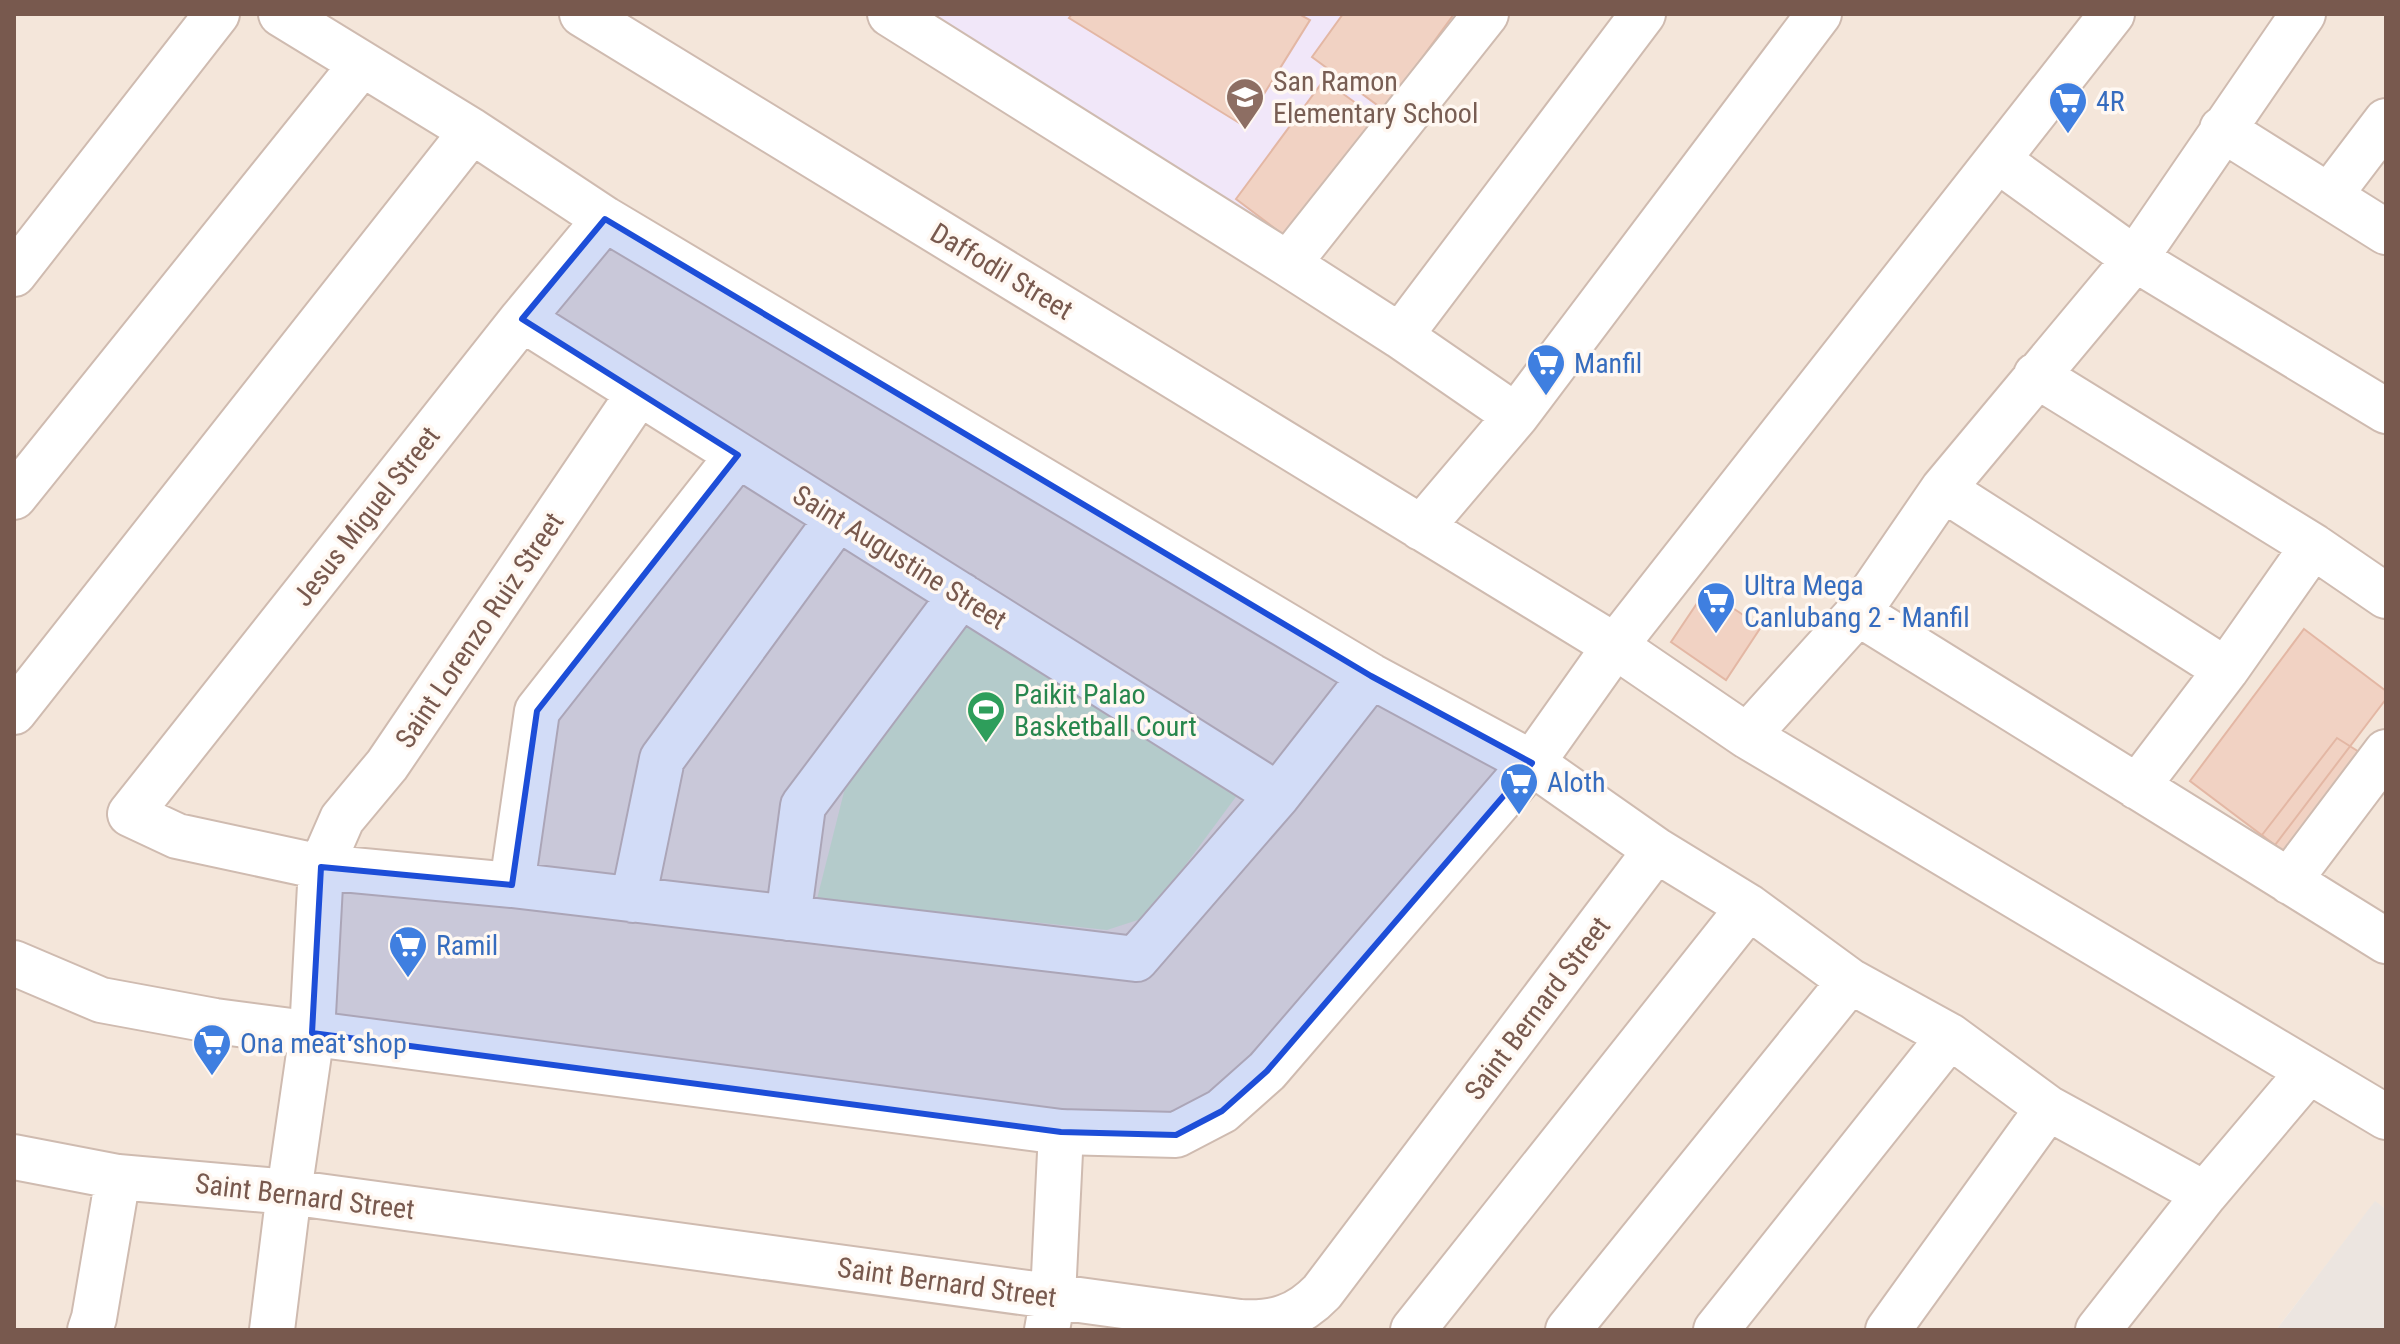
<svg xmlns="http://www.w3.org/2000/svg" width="2400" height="1344" viewBox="0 0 2400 1344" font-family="'Roboto Condensed',sans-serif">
<rect width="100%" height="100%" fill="#fcf4eb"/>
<path fill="#f4e6da" d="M14 14H2386V1209L2375 1202 2276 1330H14Z"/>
<path fill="#ece5e0" d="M2375 1201 2386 1209V1330H2276Z"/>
<path fill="#f1e7f9" d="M913 14H1476L1295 249Z"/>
<path fill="#daeac9" d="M974 616 1238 794 1147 917 1107 930 817 899 846 784Z"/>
<path fill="#f1d2c3" stroke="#e3b7a4" stroke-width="2" d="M1072 14H1299L1310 20 1244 126 1069 18Z
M1343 14H1454L1384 110 1312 57Z
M1324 80 1375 117 1286 237 1236 199Z
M1706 590 1761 627 1726 680 1671 642Z
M2304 629 2386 691V699L2275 845 2190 781Z
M2337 738 2375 762 2298 864 2262 835Z"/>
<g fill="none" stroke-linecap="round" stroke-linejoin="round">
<g stroke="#cfbbb0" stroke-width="48">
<path id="minor" d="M281 14 472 131 605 219 1371 676 1532 763 1656 850 1749 907 1850 981 1950 1036 2048 1108 2205 1194
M582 14 1615 646 1747 736 2386 1117
M890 14 1288 264 1400 336 1516 416
M2222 129 2386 232
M1999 161 2135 259 2386 411
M2329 196 2386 121
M605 219 522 319 130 814 177 836 321 867 512 885 1136 959 1278 795 1371 676
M1288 264 1486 14
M14 274 217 14
M522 319 1278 795
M1400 336 1643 14
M2036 375 2313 546 2386 596
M1943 489 2226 670
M14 497 362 64
M1421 528 1516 416 1819 14
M1858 613 2386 941
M14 712 472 131
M1747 736 1858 613 1943 489 2135 259 2303 14
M2137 787 2226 670 2313 546
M2290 882 2300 866 2386 752
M512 885 537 711 738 455
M633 900 662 759 838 518
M788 918 803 806 961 595
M14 1157 118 1177 289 1192 1240 1322C1274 1324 1298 1317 1322 1292L1656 850
M90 1330 94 1318 118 1177
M272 1330 289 1192 312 1033 321 867 342 819 387 765 639 393
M1047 1330 1053 1296 1061 1132
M1413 1330 1749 907
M1568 1330 1850 981
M1716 1330 1950 1036
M1888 1330 2048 1108
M2098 1330 2205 1194 2309 1071"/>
</g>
<g stroke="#cfbbb0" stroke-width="48">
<path id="tertiary" d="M14 963 101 1000 215 1021 1061 1132 1176 1135 1222 1111 1267 1071 1532 763 1615 646 2112 14"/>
</g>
<use href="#minor" stroke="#fff" stroke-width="44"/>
<use href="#tertiary" stroke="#fff" stroke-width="44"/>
</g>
<path fill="#1d4ed8" fill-opacity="0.2" stroke="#1d4ed8" stroke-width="6" stroke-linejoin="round" d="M605 219 1371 676 1532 763 1267 1071 1222 1111 1176 1135 1061 1132 312 1033 321 867 512 885 537 711 738 455 522 319Z"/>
<defs>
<g id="school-pin" transform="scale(2)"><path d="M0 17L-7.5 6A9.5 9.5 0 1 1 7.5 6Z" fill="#8d6e63" stroke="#fff8f2"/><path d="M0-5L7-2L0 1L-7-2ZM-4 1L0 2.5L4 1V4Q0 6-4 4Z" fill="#fff"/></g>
<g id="supermarket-pin" transform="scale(2)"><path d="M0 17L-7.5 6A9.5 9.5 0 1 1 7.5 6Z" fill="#3f7fe0" stroke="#fff8f2"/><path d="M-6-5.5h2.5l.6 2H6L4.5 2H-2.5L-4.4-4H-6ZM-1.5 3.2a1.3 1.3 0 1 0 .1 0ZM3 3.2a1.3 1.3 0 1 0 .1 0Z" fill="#fff"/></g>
<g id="stadium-pin" transform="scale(2)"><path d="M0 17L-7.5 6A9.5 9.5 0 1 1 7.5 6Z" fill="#2e9e5b" stroke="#fff8f2"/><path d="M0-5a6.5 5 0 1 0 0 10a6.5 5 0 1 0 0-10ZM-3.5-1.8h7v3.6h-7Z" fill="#fff"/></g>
</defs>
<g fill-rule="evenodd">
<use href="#school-pin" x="1245" y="97"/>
<use href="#supermarket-pin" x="2068" y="101"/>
<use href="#supermarket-pin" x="1546" y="363"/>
<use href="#supermarket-pin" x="1716" y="601"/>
<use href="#stadium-pin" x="986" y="710"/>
<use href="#supermarket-pin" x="1519" y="782"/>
<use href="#supermarket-pin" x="408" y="945"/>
<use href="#supermarket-pin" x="212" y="1043"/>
</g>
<g text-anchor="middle" stroke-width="7" stroke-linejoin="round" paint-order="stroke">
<g font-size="28" fill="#785e54" stroke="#fff8f2" text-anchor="start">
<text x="1273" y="91">San Ramon<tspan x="1273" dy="32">Elementary School</tspan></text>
</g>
<g font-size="28" fill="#366cbe" stroke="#fff8f2" text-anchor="start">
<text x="2096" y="111">4R</text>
<text x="1574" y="373">Manfil</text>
<text x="1744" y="595">Ultra Mega<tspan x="1744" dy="32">Canlubang 2 - Manfil</tspan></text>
<text x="1547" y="792">Aloth</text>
<text x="436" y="955">Ramil</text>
<text x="240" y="1053">Ona meat shop</text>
</g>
<g font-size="28" fill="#78594e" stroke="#fff8f2">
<text transform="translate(1002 271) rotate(31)" y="10">Daffodil Street</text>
<text transform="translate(366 516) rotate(-52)" y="10">Jesus Miguel Street</text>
<text transform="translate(900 557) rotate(32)" y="10">Saint Augustine Street</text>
<text transform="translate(479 630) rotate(-56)" y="10">Saint Lorenzo Ruiz Street</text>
<text transform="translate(1537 1008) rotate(-53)" y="10">Saint Bernard Street</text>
<text transform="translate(305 1196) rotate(7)" y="10">Saint Bernard Street</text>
<text transform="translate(947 1282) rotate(8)" y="10">Saint Bernard Street</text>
</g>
<g font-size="28" fill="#27864d" stroke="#fff8f2" text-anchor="start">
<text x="1014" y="704">Paikit Palao<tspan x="1014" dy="32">Basketball Court</tspan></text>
</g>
</g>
<rect width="2400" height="1344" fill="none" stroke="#78594e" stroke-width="32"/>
</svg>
